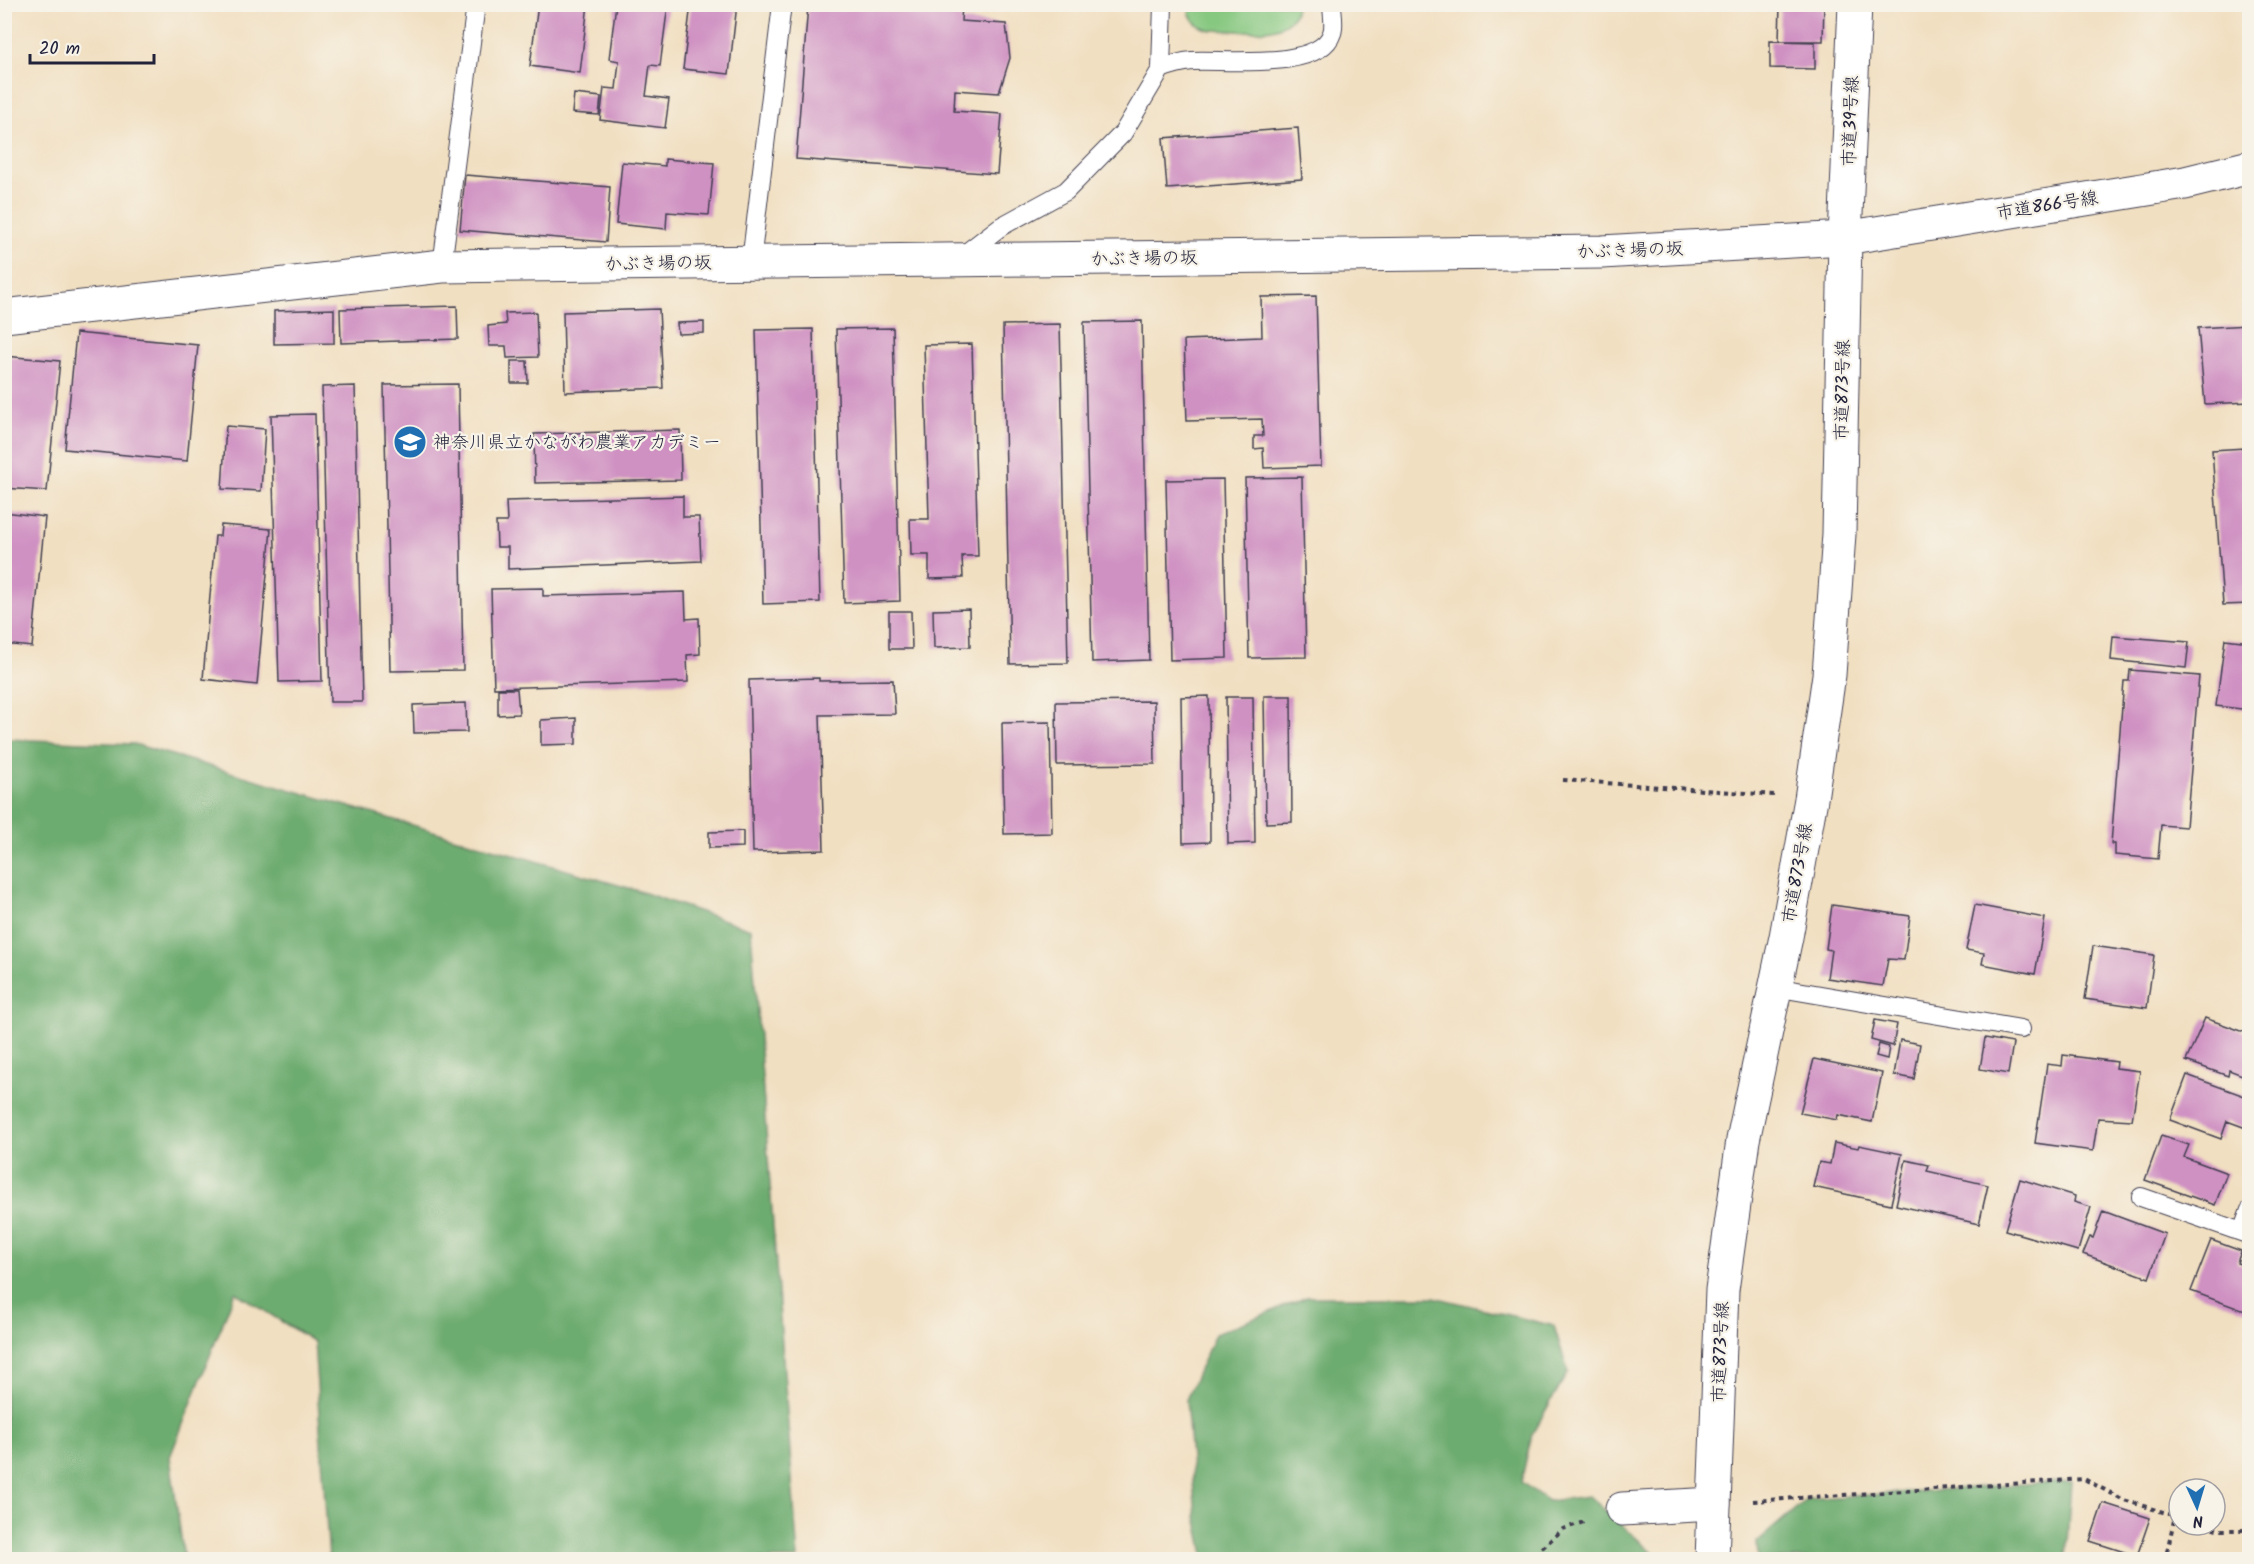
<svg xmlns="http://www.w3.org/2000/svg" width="2254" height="1564" viewBox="0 0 2254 1564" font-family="Kalam,'Klee One',sans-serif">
<rect width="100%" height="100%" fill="#f7f3e8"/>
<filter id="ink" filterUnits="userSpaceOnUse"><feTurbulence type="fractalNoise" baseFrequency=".0167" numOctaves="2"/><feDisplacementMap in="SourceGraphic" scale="12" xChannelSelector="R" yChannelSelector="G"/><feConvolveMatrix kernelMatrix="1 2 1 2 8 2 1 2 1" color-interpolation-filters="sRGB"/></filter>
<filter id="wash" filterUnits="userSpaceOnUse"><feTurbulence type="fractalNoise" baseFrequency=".008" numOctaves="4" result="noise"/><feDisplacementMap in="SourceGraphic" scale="24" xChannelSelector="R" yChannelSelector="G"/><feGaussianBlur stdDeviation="1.35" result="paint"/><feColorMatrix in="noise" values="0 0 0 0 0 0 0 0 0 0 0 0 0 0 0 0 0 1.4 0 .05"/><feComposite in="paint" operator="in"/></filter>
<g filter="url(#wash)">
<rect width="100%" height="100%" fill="#f1dfc1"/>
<path fill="#87c881" stroke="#54755e" stroke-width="1.5" d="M1188 4H1296V5C1295 40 1236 30 1211 30 1197 27 1189 20 1188 4Z"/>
<path fill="#6dac6f" stroke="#486755" stroke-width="1.5" d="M5 739 134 744 639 891 751 929 798 1559H329L314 1342 235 1292 170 1457 184 1559H5Z
M1307 1297H1434L1554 1326 1568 1372 1532 1434 1521 1482 1548 1501 1589 1496 1660 1559H1205L1196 1516 1186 1400 1215 1334Z
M2071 1481 2066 1559H1758L1757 1542 1807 1499Z"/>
<g id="blocks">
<path fill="#cf90c2" d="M538 4H588L580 73 530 66Z
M616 4H668L660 66 650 65 646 96 669 99 665 128 600 120 604 88 616 89 619 61 609 59Z
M691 4H737L729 74 683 69Z
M1036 4H1059L1058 8Z
M1780 4H1824L1823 41H1779Z
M808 5H962L961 21 1006 24 1010 58 999 93 955 90 954 111 1002 114 997 174 796 159Z
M1770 41 1815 42V69L1770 68Z
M574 94 601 97 599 115 572 113Z
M1298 128 1302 179 1167 189 1163 138Z
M665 159 714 163 709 215 667 212 666 229 616 224 622 162 665 166Z
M465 175 610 187 606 242 460 230Z
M1316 296 1321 466 1264 468 1263 448 1254 449V436H1263L1262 419 1187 421 1184 340 1262 337 1261 297Z
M457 306 458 339 341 343 340 309Z
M334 309V343L274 344V311Z
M659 309 663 388 565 392 563 312Z
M536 312 538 357 507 358 506 346H489L488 326 506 324 505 313Z
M1142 321 1149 660 1092 662 1084 322Z
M704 322V333L678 334 677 323Z
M1060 324 1068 663 1010 664 1003 325Z
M2247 325 2250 402 2205 404 2198 328Z
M893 328 900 601 844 603 836 329Z
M813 329 820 602 763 604 756 330Z
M76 333 198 345 187 461 65 449Z
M972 344 978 556H962L963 578 929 579V555H911L910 519H929L924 345Z
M4 356 60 361 47 491 4 488Z
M511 361H527L528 383H511Z
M458 384 463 670 390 671 384 385Z
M355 386 362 702H330L322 387Z
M315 414 322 681 279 682 271 415Z
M226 426 265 429 261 491 222 489Z
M680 430 681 480 535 483 534 434Z
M2245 448 2250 504V604L2223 605 2212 450Z
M1302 477 1306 657 1249 658 1245 478Z
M1223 479 1227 658 1170 660 1166 480Z
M683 496V517H699L701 561 508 569V547H497L496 522H507L506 501Z
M4 512 45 517 32 647 4 644Z
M221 525 271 529 257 685 203 679 215 536H220Z
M543 588V596L685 592 686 619 699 618 700 654 687 655 688 682 494 688 491 589Z
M969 609 970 647 934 648 933 610Z
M889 611H911L912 649H889Z
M2113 636 2189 642 2186 668 2111 660Z
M2225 639 2250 642V710L2216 706Z
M2130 670 2199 676 2186 827 2161 825 2158 859 2115 855V844H2111L2124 681H2129Z
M819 678V681L893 680 895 714 820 715 824 850 753 852 749 680Z
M498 689H517L519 714 498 715Z
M1209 696 1210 842 1183 843 1181 697Z
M1264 696H1291L1292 822 1266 823Z
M1226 697H1253L1255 843 1228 844Z
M1154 701 1155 764 1057 765 1056 702Z
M466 703 467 732 414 733 413 705Z
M576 718V744L541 745V720Z
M1050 722 1052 833 1004 834 1002 723Z
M743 831V847L709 848V832Z
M1832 905 1910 916 1904 960 1888 959 1883 986 1827 978 1831 950 1826 949Z
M1975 905 2045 918 2035 974 1982 964 1984 953 1966 950Z
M2093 946 2154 955 2147 1008 2085 999Z
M2205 1018 2250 1034V1078L2229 1070 2228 1076 2186 1061Z
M1875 1020 1897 1024 1893 1046 1871 1040Z
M1985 1038 2013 1043 2008 1074 1980 1069Z
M1900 1040 1920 1044 1914 1079 1894 1075Z
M1879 1044 1889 1047 1887 1059 1876 1056Z
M2063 1055 2117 1062 2116 1068 2140 1071 2132 1120 2098 1118 2093 1151 2035 1143 2047 1064 2062 1066Z
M1814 1059 1882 1073 1872 1122 1838 1115 1837 1120 1800 1113Z
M2187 1075 2250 1098V1120L2246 1128 2227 1121 2221 1139 2170 1120Z
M2161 1136 2189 1145 2184 1157 2227 1173 2215 1205 2145 1180Z
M1834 1143 1858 1148 1859 1145 1902 1154 1891 1204 1813 1187 1819 1162 1830 1164Z
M1906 1160 1929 1165 1927 1171 1988 1185 1979 1224 1896 1205Z
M2020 1179 2075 1196 2074 1202 2091 1207 2078 1251 2005 1230Z
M2103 1211 2165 1234 2149 1278 2083 1254 2090 1237 2093 1238Z
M2211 1240 2241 1251 2237 1263 2250 1267V1313L2191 1291Z
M2103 1503 2150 1518 2137 1556 2090 1541Z"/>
</g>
</g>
<g filter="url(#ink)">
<use href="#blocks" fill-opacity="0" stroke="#413e4f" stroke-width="1.5"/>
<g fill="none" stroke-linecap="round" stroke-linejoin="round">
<g stroke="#413e4f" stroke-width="20">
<path id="lane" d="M1161 69C1171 65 1181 62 1192 61 1224 59 1320 71 1332 33 1335 25 1332 13 1332 4
M961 257 1000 227 1066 191 1123 133 1161 69 1163 4
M751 262 782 4
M442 266 476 4
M1774 987 2021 1029
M2141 1197 2250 1235
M2242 1232 2250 1210"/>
</g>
<g stroke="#413e4f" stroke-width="35">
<path id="street" d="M4 316 442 266 1602 252 1845 238
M1622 1509 1714 1504"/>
</g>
<g stroke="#413e4f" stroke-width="35">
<path id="secondary" d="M1845 238 2185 183 2250 167
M1712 1560 1722 1290 1743 1140 1786 937 1811 799 1829 675 1839 534 1845 238 1855 4"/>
</g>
<path stroke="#413e4f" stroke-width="4" stroke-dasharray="4.5 4.5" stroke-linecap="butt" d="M1563 780 1774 795
M1753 1501 2084 1479 2124 1500 2179 1517
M2204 1525 2220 1530H2250
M1529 1560 1563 1529 1587 1521
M2165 1560 2175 1516"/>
<use href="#lane" stroke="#fff" stroke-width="18"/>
<use href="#street" stroke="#fff" stroke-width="33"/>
<use href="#secondary" stroke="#fff" stroke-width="33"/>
</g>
</g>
<defs>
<g id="university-disc" transform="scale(1.725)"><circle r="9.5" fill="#1f6fb2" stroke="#f7f3e8"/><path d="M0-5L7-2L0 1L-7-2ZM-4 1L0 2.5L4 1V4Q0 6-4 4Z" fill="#fff"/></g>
</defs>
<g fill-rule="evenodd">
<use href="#university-disc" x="410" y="442"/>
</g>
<g text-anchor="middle" stroke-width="4.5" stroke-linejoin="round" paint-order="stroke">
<g font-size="18" fill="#22223b" stroke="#f7f3e8">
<text transform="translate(1850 121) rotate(-88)" y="6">市道39号線</text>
<text transform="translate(2047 205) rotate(-9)" y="6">市道866号線</text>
<text transform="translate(1630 250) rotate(-2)" y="6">かぶき場の坂</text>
<text transform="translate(1144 258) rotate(-1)" y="6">かぶき場の坂</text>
<text transform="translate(658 263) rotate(-1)" y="6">かぶき場の坂</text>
<text transform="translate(1842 390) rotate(-89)" y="6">市道873号線</text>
<text transform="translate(1797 873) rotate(-80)" y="6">市道873号線</text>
<text transform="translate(1720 1352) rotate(-88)" y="6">市道873号線</text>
</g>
<g font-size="18" fill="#22223b" stroke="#f7f3e8" text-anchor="start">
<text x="433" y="448">神奈川県立かながわ農業アカデミー</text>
</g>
</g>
<rect width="2254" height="1564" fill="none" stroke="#f7f3e8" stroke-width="24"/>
<g transform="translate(2197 1507) rotate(176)"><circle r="28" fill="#f7f3e8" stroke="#a29fa3" stroke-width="1.5"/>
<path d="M0-4.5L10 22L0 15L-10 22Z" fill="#1f6fb2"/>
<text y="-9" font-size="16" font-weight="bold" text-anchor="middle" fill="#22223b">N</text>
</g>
<path d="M30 54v9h124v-9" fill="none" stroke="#22223b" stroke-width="3"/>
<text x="39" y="54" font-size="18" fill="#22223b" stroke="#f7f3e8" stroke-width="4.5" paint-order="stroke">20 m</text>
</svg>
